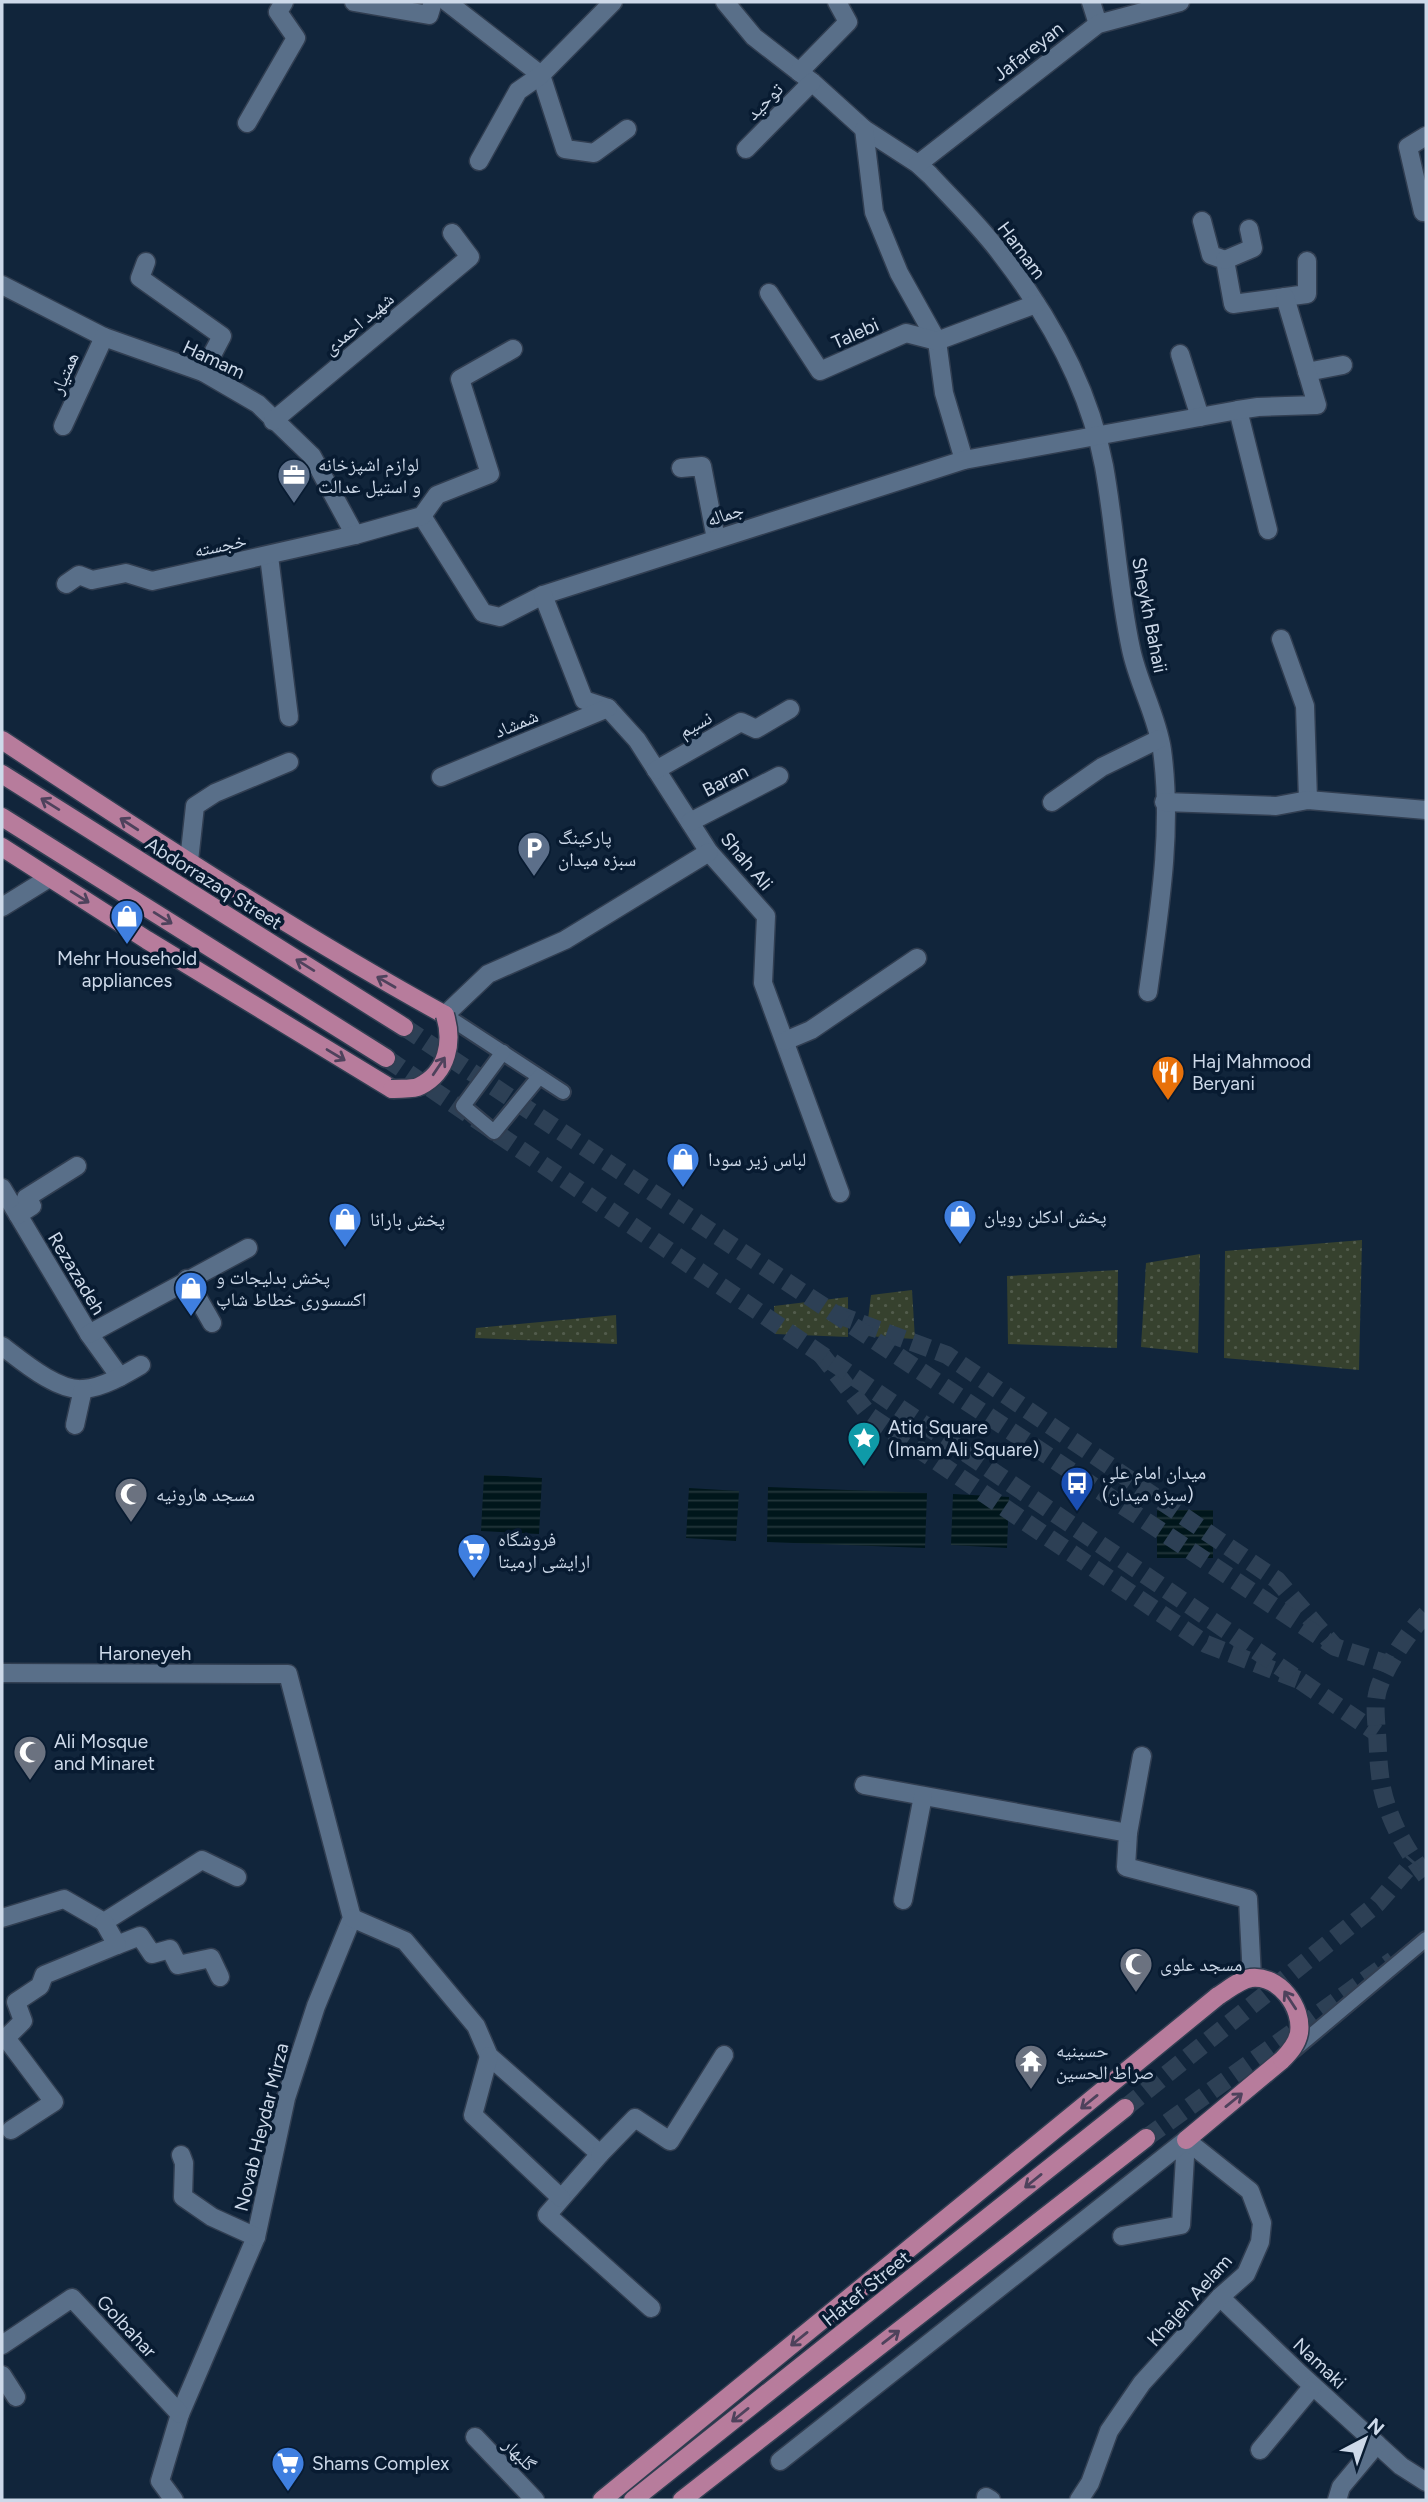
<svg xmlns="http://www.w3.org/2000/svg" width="1428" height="2502" viewBox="0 0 1428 2502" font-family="Figtree,'Noto Naskh Arabic',sans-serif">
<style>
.grass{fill:url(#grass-dots)}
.water{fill:url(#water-rules)}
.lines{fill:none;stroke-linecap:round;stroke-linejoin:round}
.street-tunnel{stroke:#2d4055;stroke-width:18;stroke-dasharray:18 9;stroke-linecap:butt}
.primary-tunnel{stroke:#2d4055;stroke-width:18;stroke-dasharray:18 9;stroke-linecap:butt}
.lane-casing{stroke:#313e51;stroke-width:18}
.street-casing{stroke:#313e51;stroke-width:21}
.primary-casing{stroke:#313e51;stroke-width:21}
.lane{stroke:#596f89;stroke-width:14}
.street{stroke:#596f89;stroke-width:18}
.primary{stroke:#b77c9c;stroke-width:18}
.primary-bridge-casing{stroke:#313e51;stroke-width:21;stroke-linecap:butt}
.primary-bridge{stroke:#b77c9c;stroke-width:18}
.oneway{stroke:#4e425c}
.labels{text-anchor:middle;stroke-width:7;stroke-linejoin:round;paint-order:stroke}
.street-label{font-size:19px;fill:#cdd9e9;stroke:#081b31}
.poi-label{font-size:19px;fill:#cdd9e9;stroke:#081b31;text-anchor:start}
</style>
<defs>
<pattern id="grass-dots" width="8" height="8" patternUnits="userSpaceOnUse" patternTransform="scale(1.75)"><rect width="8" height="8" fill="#36412e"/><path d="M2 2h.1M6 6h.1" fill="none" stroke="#525c4c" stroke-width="1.8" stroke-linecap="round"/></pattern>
<pattern id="water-rules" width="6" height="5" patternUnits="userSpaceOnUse" patternTransform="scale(1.75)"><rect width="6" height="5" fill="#00161b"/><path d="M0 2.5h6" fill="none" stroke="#24373c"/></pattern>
</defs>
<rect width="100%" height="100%" fill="#11253b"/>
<!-- grass -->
<g class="grass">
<polygon points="1362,1240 1359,1370 1224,1358 1225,1251"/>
<polygon points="1200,1254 1198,1353 1141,1347 1146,1263"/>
<polygon points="1118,1270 1117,1348 1008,1344 1007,1276"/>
<polygon points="912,1290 915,1339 866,1336 871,1295"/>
<polygon points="848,1297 848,1337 775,1334 774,1306"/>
<polygon points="616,1315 617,1344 475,1338 476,1328"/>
</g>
<!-- water -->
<g class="water">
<polygon points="484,1475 542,1478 539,1534 481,1531"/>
<polygon points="768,1487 927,1493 925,1548 767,1542"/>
<polygon points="689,1488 739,1491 736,1541 686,1538"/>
<polygon points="953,1494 1009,1497 1007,1548 951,1545"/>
<rect x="1157" y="1510" width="56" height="48"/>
</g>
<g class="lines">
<!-- street-tunnel -->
<g class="street-tunnel">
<polyline points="836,1314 947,1355 1277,1580 1335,1647"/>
<polyline points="820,1353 870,1416 1052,1540 1206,1644 1304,1682"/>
</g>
<!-- primary-tunnel -->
<g class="primary-tunnel">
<polyline points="404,1027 1335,1647 1391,1665"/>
<polyline points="386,1058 1377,1733"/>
<path d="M 1426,1614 C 1409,1631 1385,1667 1378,1690 C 1374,1704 1376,1718 1377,1733 C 1378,1747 1378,1761 1380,1775 C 1384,1812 1404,1848 1426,1876"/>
<polyline points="1125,2108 1377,1904 1414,1861"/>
<polyline points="1146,2138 1393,1960"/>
</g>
<defs>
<g id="lane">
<polyline points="445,1015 563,1092"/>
<polyline points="503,1052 463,1106 494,1132 539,1077"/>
<polyline points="1294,2050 1426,1939"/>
</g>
<g id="street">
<polyline points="354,2 429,15 433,2"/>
<polyline points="447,2 541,75 565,149 594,153 627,129"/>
<path d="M 725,2 L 754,37 L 812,82 L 864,129 L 918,164 L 930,175 C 954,201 980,226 1001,254 C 1049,316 1089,387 1104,466 C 1115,527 1118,589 1131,649 C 1138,683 1157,716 1162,750 C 1173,831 1159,913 1148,992"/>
<polyline points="1091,2 1098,24"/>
<polyline points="799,72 848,22 837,2"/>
<polyline points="247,123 296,38 278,12 284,2"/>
<polyline points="864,129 874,212 899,273 937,341 944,393 964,460"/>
<polyline points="746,149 812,82"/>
<polyline points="479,161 518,91 541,75 613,2"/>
<polyline points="918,164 1098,24 1180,2"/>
<polyline points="1423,212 1408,147 1426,136"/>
<polyline points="1202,221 1211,255 1225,260 1233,304 1307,294 1307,261"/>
<polyline points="1225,260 1253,248 1249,229"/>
<polyline points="146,262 140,278 222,336 203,372"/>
<polyline points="2,285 104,337 203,372 258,404 312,456 355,535"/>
<polyline points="769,293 820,371 906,333 937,341 1036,304"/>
<polyline points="1180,354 1200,417"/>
<polyline points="1307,372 1343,365"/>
<polyline points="1238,410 1268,530"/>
<polyline points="273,421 470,257 452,233"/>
<polyline points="63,426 104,337"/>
<polyline points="681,468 702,466 716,539"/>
<polyline points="422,516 483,613 500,617 543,595 964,460 1238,410 1258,407 1317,405 1285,297"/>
<polyline points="269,556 289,717"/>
<polyline points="66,584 79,575 92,580 126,573 152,581 355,535 422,516 437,495 490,474 460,379 513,349"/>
<polyline points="543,595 584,700 608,708 637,740 709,852 766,916 763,983 840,1193"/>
<polyline points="1281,639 1305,706 1308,800"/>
<polyline points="656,770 741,722 756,729 790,709"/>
<polyline points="441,777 608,708"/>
<polyline points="1052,802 1102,767 1159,739"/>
<polyline points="1164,802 1276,806 1308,800 1426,810"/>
<polyline points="690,822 779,776"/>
<polyline points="189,861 195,806 215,793 289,762"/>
<polyline points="2,907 49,878"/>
<polyline points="445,1015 488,974 565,940 709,852"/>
<polyline points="785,1041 811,1030 917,958"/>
<polyline points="2,1188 89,1334 120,1377"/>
<polyline points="18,1215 32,1206 26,1198 77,1166"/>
<polyline points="187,1279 212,1323"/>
<polyline points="89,1334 248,1248"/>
<path d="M 2,1346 C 22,1361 58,1392 84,1389 C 104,1387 124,1375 141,1365"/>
<polyline points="75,1425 83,1389"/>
<polyline points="2,1673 288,1674 352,1918 316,2006 286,2098 256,2237 180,2414 160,2481 174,2500"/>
<polyline points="864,1785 1128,1833 1126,1867 1248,1899 1252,1978"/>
<polyline points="1128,1833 1142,1756"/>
<polyline points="903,1900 923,1796"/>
<polyline points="2,1918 64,1899 104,1922 202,1860 237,1877"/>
<polyline points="352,1918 405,1941 476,2026 489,2056 600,2154 547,2215 651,2308"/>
<polyline points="117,1945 140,1936 152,1954 170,1949 178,1965 211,1958 220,1977"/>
<polyline points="489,2056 473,2115 561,2198"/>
<polyline points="11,2130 54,2102 6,2038 23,2021 16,2002 40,1986 44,1975 117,1945 104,1922"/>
<polyline points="600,2154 635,2118 670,2141 724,2055"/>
<polyline points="181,2155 184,2163 183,2197 212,2217 256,2237"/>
<polyline points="1122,2236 1181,2225 1186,2140"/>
<polyline points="1220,2297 1300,2374 1401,2466 1426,2482"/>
<polyline points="2,2345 72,2298 180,2414"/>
<polyline points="2,2375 16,2397"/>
<polyline points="475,2437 535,2500"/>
<polyline points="1260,2450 1313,2386"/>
<polyline points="780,2461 1186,2140"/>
<polyline points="986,2497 991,2500"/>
<polyline points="1079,2500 1090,2483 1109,2431 1142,2383 1220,2297 1246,2274 1260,2242 1262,2223 1250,2191 1186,2140"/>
<polyline points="1337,2500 1341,2487 1377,2444"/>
</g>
<g id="primary">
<path d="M 2,740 C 147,836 293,931 445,1015"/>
<polyline points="2,774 404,1027"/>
<polyline points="2,817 386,1058"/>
<polyline points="2,847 147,940 392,1089"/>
<polyline points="1186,2140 1282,2060"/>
<polyline points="602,2500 1218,1996"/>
<polyline points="633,2500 1125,2108"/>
<polyline points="682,2500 1146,2138"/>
</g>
</defs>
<!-- lane casing -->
<use href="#lane" class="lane-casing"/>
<!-- street casing -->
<use href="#street" class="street-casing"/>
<!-- primary casing -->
<use href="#primary" class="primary-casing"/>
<!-- lane -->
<use href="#lane" class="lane"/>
<!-- street -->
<use href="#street" class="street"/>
<!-- primary -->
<use href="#primary" class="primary"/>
<defs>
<g id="primary-bridge">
<path d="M 392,1089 C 401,1088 413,1090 420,1086 C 448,1072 453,1041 445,1015"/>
<path d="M 1218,1996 C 1228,1990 1239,1980 1251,1978 C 1279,1975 1303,2007 1299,2033 C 1297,2044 1290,2052 1282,2060"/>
</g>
</defs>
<!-- primary-bridge casing -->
<use href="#primary-bridge" class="primary-bridge-casing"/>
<!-- primary-bridge -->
<use href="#primary-bridge" class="primary-bridge"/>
</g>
<!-- one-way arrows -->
<defs><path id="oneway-shaft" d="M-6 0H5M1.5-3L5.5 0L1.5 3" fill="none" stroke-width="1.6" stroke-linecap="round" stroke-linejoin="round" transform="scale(1.75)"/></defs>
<g class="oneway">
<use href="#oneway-shaft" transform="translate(50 804) rotate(-148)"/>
<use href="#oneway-shaft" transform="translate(129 824) rotate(-147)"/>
<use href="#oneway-shaft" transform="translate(80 897) rotate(32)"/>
<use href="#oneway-shaft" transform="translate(163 918) rotate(32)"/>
<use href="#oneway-shaft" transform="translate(305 965) rotate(-148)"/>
<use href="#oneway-shaft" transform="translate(386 982) rotate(-150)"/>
<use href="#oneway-shaft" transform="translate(336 1055) rotate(31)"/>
<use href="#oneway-shaft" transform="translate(439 1066) rotate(-56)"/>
<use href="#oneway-shaft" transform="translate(1290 2000) rotate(-123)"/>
<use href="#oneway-shaft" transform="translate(1234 2100) rotate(-39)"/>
<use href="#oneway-shaft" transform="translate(1089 2102) rotate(141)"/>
<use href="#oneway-shaft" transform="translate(1033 2181) rotate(141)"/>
<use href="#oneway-shaft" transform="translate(891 2337) rotate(-38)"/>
<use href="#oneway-shaft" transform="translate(799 2339) rotate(141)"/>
<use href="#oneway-shaft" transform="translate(740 2415) rotate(141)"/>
</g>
<!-- icons -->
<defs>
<symbol id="office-pin" viewBox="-11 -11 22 30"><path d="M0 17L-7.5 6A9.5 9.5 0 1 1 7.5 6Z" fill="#5c6f8a" stroke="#081b31"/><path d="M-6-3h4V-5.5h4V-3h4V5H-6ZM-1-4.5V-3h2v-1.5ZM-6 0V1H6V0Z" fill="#fff"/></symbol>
<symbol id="parking-pin" viewBox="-11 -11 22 30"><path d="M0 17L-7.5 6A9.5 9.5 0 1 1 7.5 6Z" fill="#5c6f8a" stroke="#081b31"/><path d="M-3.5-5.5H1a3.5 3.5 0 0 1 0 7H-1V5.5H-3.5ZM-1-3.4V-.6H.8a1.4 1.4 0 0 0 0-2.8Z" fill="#fff"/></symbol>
<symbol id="shop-pin" viewBox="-11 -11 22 30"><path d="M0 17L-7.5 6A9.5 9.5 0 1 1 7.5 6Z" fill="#3f7fe0" stroke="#081b31"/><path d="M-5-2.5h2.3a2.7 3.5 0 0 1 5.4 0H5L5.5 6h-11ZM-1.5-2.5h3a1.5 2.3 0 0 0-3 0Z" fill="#fff"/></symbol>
<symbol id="restaurant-pin" viewBox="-11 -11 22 30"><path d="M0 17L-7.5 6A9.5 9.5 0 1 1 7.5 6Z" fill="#e8710a" stroke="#081b31"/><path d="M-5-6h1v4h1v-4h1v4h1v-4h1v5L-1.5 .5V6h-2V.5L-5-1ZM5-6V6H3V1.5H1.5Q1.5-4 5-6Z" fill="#fff"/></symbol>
<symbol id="sight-pin" viewBox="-11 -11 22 30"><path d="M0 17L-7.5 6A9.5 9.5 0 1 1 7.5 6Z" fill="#0f9aa8" stroke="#081b31"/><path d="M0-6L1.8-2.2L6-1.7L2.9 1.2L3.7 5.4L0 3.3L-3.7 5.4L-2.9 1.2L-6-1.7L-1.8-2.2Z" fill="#fff"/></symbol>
<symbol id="bus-pin" viewBox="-11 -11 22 30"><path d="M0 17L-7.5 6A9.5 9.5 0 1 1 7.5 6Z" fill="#1a4fb4" stroke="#081b31"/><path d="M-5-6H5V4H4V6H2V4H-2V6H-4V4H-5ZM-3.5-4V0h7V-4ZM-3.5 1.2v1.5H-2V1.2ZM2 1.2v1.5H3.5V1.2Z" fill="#fff"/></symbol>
<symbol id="mosque-pin" viewBox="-11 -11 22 30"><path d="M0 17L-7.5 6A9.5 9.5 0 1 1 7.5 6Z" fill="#6b7280" stroke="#081b31"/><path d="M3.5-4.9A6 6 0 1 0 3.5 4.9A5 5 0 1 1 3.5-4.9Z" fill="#fff"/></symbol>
<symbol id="supermarket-pin" viewBox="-11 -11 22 30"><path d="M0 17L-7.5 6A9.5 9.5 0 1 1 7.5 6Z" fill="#3f7fe0" stroke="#081b31"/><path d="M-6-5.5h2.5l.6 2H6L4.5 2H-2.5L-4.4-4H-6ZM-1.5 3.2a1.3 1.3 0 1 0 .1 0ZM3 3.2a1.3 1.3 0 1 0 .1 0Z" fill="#fff"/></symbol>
<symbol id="temple-pin" viewBox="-11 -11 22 30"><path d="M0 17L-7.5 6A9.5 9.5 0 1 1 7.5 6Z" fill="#6b7280" stroke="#081b31"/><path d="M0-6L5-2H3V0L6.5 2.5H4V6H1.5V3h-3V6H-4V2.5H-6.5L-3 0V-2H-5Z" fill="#fff"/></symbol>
</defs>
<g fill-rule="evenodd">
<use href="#office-pin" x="275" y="456" width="38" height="52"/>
<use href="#parking-pin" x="515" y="829" width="38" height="52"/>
<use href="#shop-pin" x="108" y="897" width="38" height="52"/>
<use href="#restaurant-pin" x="1149" y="1053" width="38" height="52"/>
<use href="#shop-pin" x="664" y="1140" width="38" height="52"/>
<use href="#shop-pin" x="941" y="1197" width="38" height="52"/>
<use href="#shop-pin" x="326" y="1200" width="38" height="52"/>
<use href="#shop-pin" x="172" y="1269" width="38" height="52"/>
<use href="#sight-pin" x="845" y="1419" width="38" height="52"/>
<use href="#bus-pin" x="1058" y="1464" width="38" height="52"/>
<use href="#mosque-pin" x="112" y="1475" width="38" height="52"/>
<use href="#supermarket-pin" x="455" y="1531" width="38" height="52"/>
<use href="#mosque-pin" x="11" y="1733" width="38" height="52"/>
<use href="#mosque-pin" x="1117" y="1945" width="38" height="52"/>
<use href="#temple-pin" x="1012" y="2042" width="38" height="52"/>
<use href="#supermarket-pin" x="269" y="2444" width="38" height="52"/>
</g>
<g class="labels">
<!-- street labels -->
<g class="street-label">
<text transform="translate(1028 51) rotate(-38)" y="7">Jafareyan</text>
<text transform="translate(764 101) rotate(-45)" y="7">توحید</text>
<text transform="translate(1022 250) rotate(53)" y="7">Hamam</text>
<text transform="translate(358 323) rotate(-40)" y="7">شهید احمدی</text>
<text transform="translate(855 333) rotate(-24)" y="7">Talebi</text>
<text transform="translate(214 359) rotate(25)" y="7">Hamam</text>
<text transform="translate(64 373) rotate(-66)" y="7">همتیار</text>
<text transform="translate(725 514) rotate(-18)" y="7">جماله</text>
<text transform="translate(220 545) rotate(-12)" y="7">خجسته</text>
<text transform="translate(1150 615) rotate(79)" y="7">Sheykh Bahaii</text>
<text transform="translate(516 723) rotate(-23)" y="7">شمشاد</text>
<text transform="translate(695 724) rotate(-29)" y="7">نسیم</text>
<text transform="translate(725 780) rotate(-27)" y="7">Baran</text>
<text transform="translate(747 861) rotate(50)" y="7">Shah Ali</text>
<text transform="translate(214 883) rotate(32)" y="7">Abdorrazaq Street</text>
<text transform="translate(77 1273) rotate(59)" y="7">Rezazadeh</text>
<text x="145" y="1660">Haroneyeh</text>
<text transform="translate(261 2127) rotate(-76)" y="7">Novab Heydar Mirza</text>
<text transform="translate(866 2288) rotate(-39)" y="7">Hatef Street</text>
<text transform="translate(1189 2300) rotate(-48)" y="7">Khajeh Aelam</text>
<text transform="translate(127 2326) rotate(47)" y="7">Golbahar</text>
<text transform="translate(1320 2363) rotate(43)" y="7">Namaki</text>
<text transform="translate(520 2454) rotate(46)" y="7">گلبهار</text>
</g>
<!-- poi labels -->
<g class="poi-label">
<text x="318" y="471">لوازم اشپزخانه<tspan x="318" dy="22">و استیل عدالت</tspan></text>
<text x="558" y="844">پارکینگ<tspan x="558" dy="22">سبزه میدان</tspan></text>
<text x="127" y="965" text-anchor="middle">Mehr Household<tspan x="127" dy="22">appliances</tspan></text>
<text x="1192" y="1068">Haj Mahmood<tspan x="1192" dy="22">Beryani</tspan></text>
<text x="708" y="1166">لباس زیر سودا</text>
<text x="984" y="1223">پخش ادکلن رویان</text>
<text x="370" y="1226">پخش بارانا</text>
<text x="216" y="1284">پخش بدلیجات و<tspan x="216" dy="22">اکسسوری خطاط شاپ</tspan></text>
<text x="888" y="1434">Atiq Square<tspan x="888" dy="22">(Imam Ali Square)</tspan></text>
<text x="1102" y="1479">میدان امام علی<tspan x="1102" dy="22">(سبزه میدان)</tspan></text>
<text x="156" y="1501">مسجد هارونیه</text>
<text x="498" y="1546">فروشگاه<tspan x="498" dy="22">ارایشی ارمیتا</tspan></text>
<text x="54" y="1748">Ali Mosque<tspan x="54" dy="22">and Minaret</tspan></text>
<text x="1160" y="1971">مسجد علوی</text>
<text x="1056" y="2057">حسینیه<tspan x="1056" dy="22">صراط الحسین</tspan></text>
<text x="312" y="2470">Shams Complex</text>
</g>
</g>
<!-- border -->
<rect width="1428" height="2502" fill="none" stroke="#cdd9e9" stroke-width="7"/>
<!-- north arrow -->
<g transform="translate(1365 2439) rotate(41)" stroke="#081b31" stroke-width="5" paint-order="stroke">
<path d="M0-5L12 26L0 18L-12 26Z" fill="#cdd9e9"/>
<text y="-10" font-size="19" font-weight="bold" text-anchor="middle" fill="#cdd9e9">N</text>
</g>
</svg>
